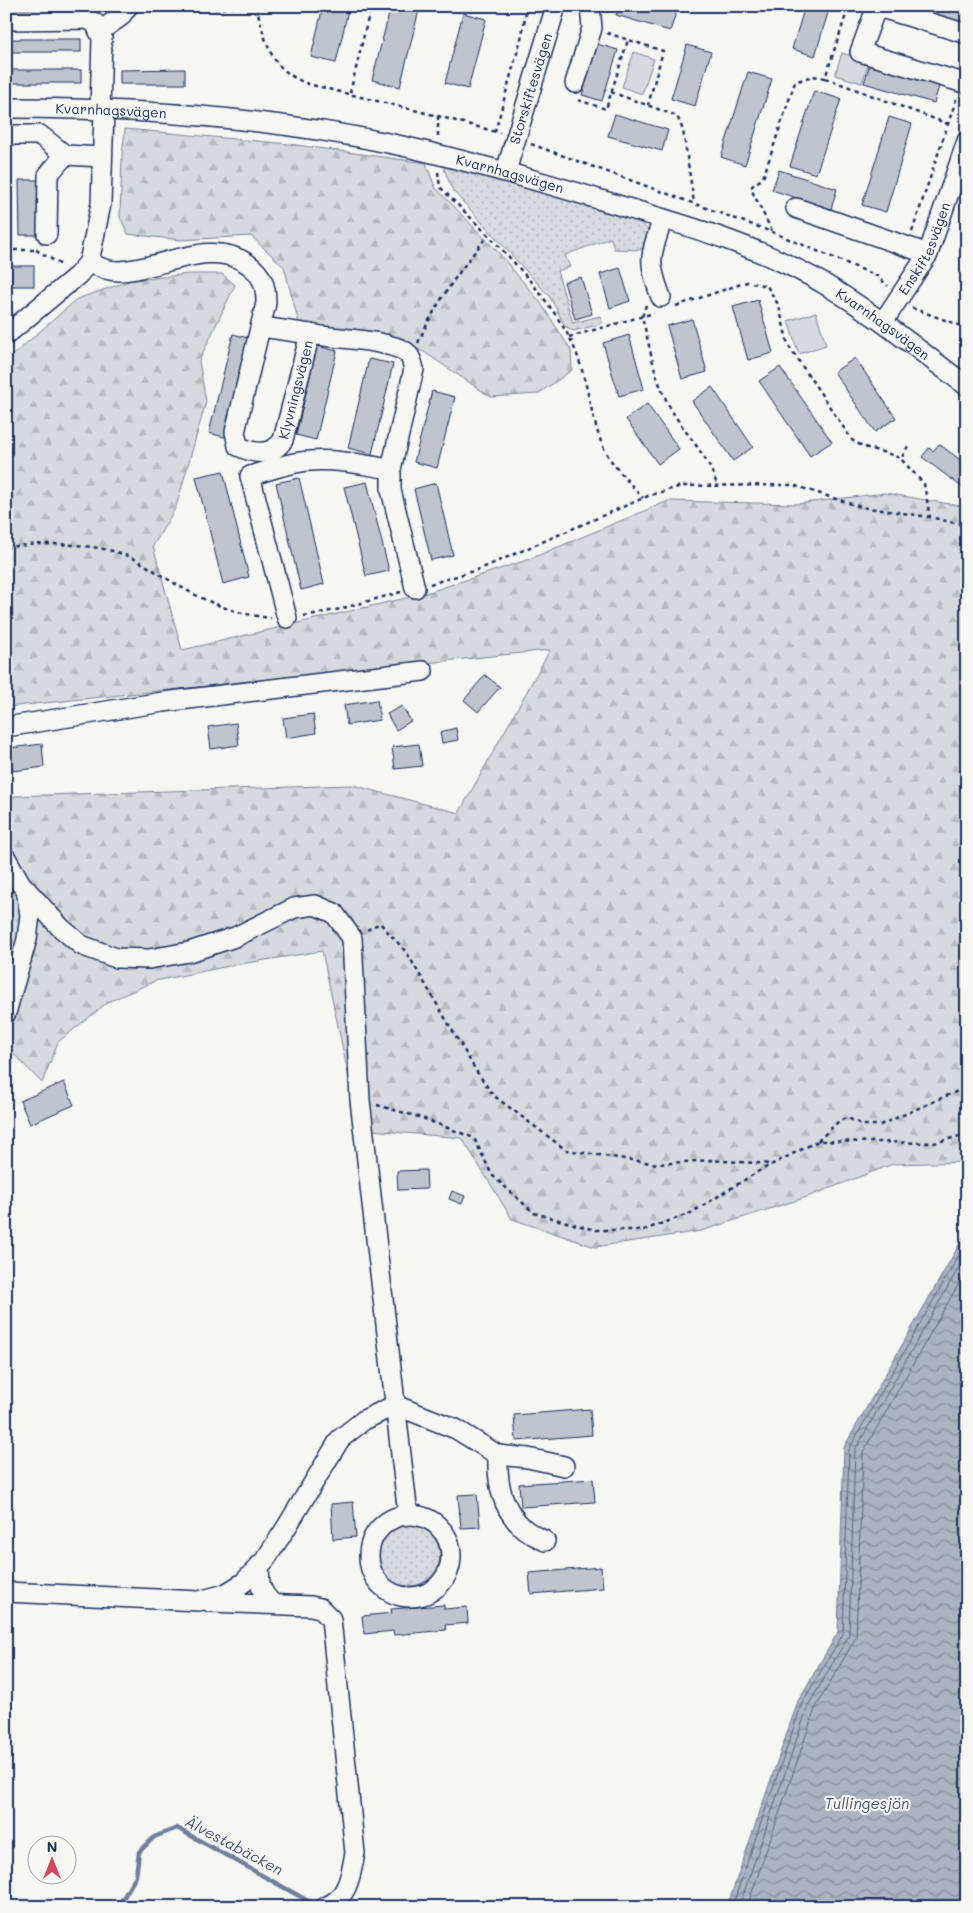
<svg xmlns="http://www.w3.org/2000/svg" width="973" height="1913" viewBox="0 0 973 1913" font-family="Mali,sans-serif">
<style>
.grass{fill:url(#grass-dots);stroke:#78849e}
.forest{fill:url(#forest-firs);stroke:#78849e}
.park{fill:#d6d9dd;stroke:#78849e}
.water{fill:url(#water-waves);stroke:#717e99}
.lines{fill:none;stroke-linecap:round;stroke-linejoin:round}
.shore{stroke:#556385;stroke-width:1}
.stream{stroke:#717e99;stroke-width:4.5}
.building{fill:#c0c4cd;stroke:#1b2f5e}
.minor-casing{stroke:#1b2f5e;stroke-width:22}
.path{stroke:#1b2f5e;stroke-width:2.5;stroke-dasharray:4 4;stroke-linecap:butt}
.minor{stroke:#f6f6f2;stroke-width:19}
.labels{text-anchor:middle;stroke-width:4.5;stroke-linejoin:round;paint-order:stroke}
.street-label{font-size:14px;fill:#1b2f5e;stroke:#f6f6f2}
.water-label{font-size:15px;font-style:italic;fill:#46567b;stroke:#f6f6f2}
</style>
<defs>
<pattern id="grass-dots" width="8" height="8" patternUnits="userSpaceOnUse" patternTransform="scale(1.25)"><rect width="8" height="8" fill="#d6d9dd"/><path d="M2 2h.1M6 6h.1" fill="none" stroke="#b7bbc0" stroke-width="1.8" stroke-linecap="round"/></pattern>
<pattern id="forest-firs" width="22" height="20" patternUnits="userSpaceOnUse" patternTransform="scale(1.25)"><rect width="22" height="20" fill="#d6d9dd"/><path d="M5 1l3.5 6h-7zM16 11l3.5 6h-7z" fill="#b7bbc0"/></pattern>
<pattern id="water-waves" width="16" height="10" patternUnits="userSpaceOnUse" patternTransform="scale(1.25)"><rect width="16" height="10" fill="#abb2c0"/><path d="M0 5q4-4 8 0t8 0" fill="none" stroke="#8a919f"/></pattern>
</defs>
<rect width="100%" height="100%" fill="#f6f6f2"/>
<filter id="ink" filterUnits="userSpaceOnUse"><feTurbulence type="fractalNoise" baseFrequency=".02" numOctaves="2"/><feDisplacementMap in="SourceGraphic" scale="10" xChannelSelector="R" yChannelSelector="G"/><feConvolveMatrix kernelMatrix="1 2 1 2 8 2 1 2 1" color-interpolation-filters="sRGB"/></filter>
<g filter="url(#ink)">
<!-- grass -->
<g class="grass">
<polygon points="445,166 636,219 648,230 648,242 640,250 614,249 611,238 565,255 570,267 557,271 573,323 600,316 602,322 598,325 573,331 565,326 550,297 453,191 444,169"/>
<circle cx="409" cy="1555" r="31"/>
</g>
<!-- forest -->
<g class="forest">
<polygon points="125,129 289,144 426,163 435,187 498,252 540,302 571,350 572,370 538,394 491,397 424,352 393,340 300,327 284,267 251,236 180,240 128,234 120,217 122,156"/>
<polygon points="188,274 222,274 235,285 199,361 206,402 176,507 153,546 182,650 423,594 527,560 668,501 796,504 885,493 967,507 967,1162 893,1164 807,1197 701,1231 595,1247 512,1219 462,1138 371,1130 352,1092 322,951 234,965 155,981 108,1002 58,1042 42,1083 6,1046 6,806 15,796 352,785 459,813 550,650 6,707 6,361 77,299 129,281"/>
</g>
<!-- park -->
<g class="park">
<polygon points="634,52 654,59 642,94 622,87"/>
<polygon points="842,53 869,61 862,83 835,75"/>
<polygon points="816,312 826,345 799,354 788,321"/>
</g>
<!-- water -->
<polygon class="water" points="967,1231 967,1907 727,1907 798,1701 838,1632 844,1447"/>
<g class="lines">
<!-- shore -->
<g class="shore">
<polyline points="732,1907 802,1703 843,1634 849,1449 967,1241"/>
<polyline points="739,1907 808,1706 849,1635 855,1450 967,1253"/>
<polyline points="747,1907 815,1709 856,1637 863,1452 967,1269"/>
</g>
<!-- stream -->
<polyline class="stream" points="118,1907 136,1876 139,1852 154,1837 177,1828 319,1907"/>
</g>
<!-- building -->
<g class="building">
<polygon points="323,6 349,6 336,63 311,57"/>
<polygon points="391,6 420,6 400,87 372,80"/>
<polygon points="619,6 677,6 678,7 670,31 616,15"/>
<polygon points="805,6 830,6 815,56 792,49"/>
<polygon points="903,6 967,6 967,17 964,25"/>
<polygon points="463,13 486,19 468,89 445,83"/>
<rect x="6" y="39" width="75" height="13"/>
<polygon points="597,44 618,50 602,101 582,95"/>
<polygon points="687,45 711,52 695,106 671,99"/>
<polygon points="870,63 940,83 934,103 864,83"/>
<polygon points="185,69 185,84 120,84 120,70"/>
<rect x="6" y="70" width="75" height="13"/>
<polygon points="748,72 772,79 745,165 721,157"/>
<polygon points="814,91 841,99 816,174 790,166"/>
<polygon points="615,114 668,130 662,151 608,136"/>
<polygon points="889,117 912,124 886,212 862,205"/>
<polygon points="779,170 837,189 831,209 772,190"/>
<polygon points="19,180 40,180 40,235 20,235"/>
<rect x="6" y="266" width="28" height="20"/>
<polygon points="620,268 630,301 610,308 600,274"/>
<polygon points="581,277 592,314 575,319 564,282"/>
<polygon points="758,300 773,353 748,360 733,307"/>
<polygon points="692,319 707,372 682,379 667,326"/>
<polygon points="233,334 252,339 228,438 209,433"/>
<polygon points="629,335 644,389 619,396 603,343"/>
<polygon points="317,346 337,351 316,440 296,435"/>
<polygon points="855,358 896,418 875,432 834,372"/>
<polygon points="369,359 393,364 372,454 348,448"/>
<polygon points="780,367 832,442 810,456 759,381"/>
<polygon points="712,387 753,447 733,461 692,401"/>
<polygon points="432,391 455,397 437,468 414,462"/>
<polygon points="647,404 679,449 658,464 626,419"/>
<polygon points="939,444 967,465 967,491 922,457 929,448 933,451"/>
<polygon points="223,471 249,577 223,584 196,477"/>
<polygon points="299,478 324,584 301,590 276,483"/>
<polygon points="367,482 389,571 366,576 344,487"/>
<polygon points="436,483 453,555 431,560 414,489"/>
<polygon points="485,675 500,687 478,712 464,700"/>
<polygon points="377,700 380,720 347,725 344,705"/>
<polygon points="402,706 411,721 396,730 387,714"/>
<polygon points="313,714 316,733 286,738 283,718"/>
<polygon points="236,723 239,745 211,749 208,727"/>
<polygon points="456,728 458,740 442,743 440,732"/>
<polygon points="42,744 44,767 13,771 10,748"/>
<polygon points="419,744 422,766 395,769 392,747"/>
<polygon points="64,1082 74,1105 30,1124 20,1101"/>
<polygon points="426,1170 427,1189 398,1190 397,1171"/>
<polygon points="452,1191 465,1196 462,1204 449,1199"/>
<polygon points="590,1409 592,1435 516,1441 514,1415"/>
<polygon points="593,1479 595,1502 521,1507 519,1484"/>
<polygon points="477,1494 480,1527 461,1528 458,1495"/>
<polygon points="353,1502 356,1537 333,1539 331,1504"/>
<polygon points="601,1567 603,1588 531,1594 529,1573"/>
<polygon points="444,1605 444,1609 467,1607 468,1623 445,1625 446,1630 394,1635 393,1631 364,1634 362,1616 392,1613 391,1609"/>
</g>
<g class="lines">
<defs>
<g id="minor">
<polyline points="6,20 87,19 95,23 102,38 100,110"/>
<polyline points="100,31 120,17 128,6"/>
<polyline points="967,34 881,8 874,14 860,52 967,84"/>
<polyline points="575,83 592,28 590,6"/>
<path id="s1" d="M 6,108 C 136,108 266,117 393,144 C 467,160 539,181 611,203 C 684,225 759,245 826,285 C 875,314 921,352 967,386"/>
<polyline points="6,135 40,135 65,155 102,157"/>
<path id="s2" d="M 506,171 L 556,6"/>
<polyline points="796,208 928,254"/>
<polyline points="47,234 48,175 65,155"/>
<path id="s3" d="M 89,262 C 98,267 107,271 118,271 C 161,270 210,237 248,264 C 263,275 266,286 266,303 L 235,432 L 238,446 C 254,454 272,457 283,440 L 310,334 L 262,327"/>
<path d="M 661,297 C 647,260 650,256 663,219"/>
<path id="s4" d="M 883,322 L 928,254 L 967,141"/>
<path d="M 310,334 C 335,339 386,339 406,352 C 412,357 412,363 414,369 L 391,469 L 391,490 L 415,588"/>
<polyline points="6,335 78,275 89,262 101,204 104,110"/>
<path d="M 287,618 L 250,476 C 270,470 290,462 310,461 C 337,459 365,465 391,469"/>
<polyline points="6,727 163,702 423,671"/>
<polyline points="6,858 21,884 60,927 81,945 116,958 149,959 189,952 235,937 294,908 315,905 334,913 352,938 360,1100 408,1515"/>
<polyline points="6,1013 27,939 30,915 26,890"/>
<polyline points="498,1455 528,1458 564,1466"/>
<circle cx="410" cy="1556" r="41"/>
<path d="M 260,1565 C 258,1582 260,1592 273,1604"/>
<path d="M 6,1592 L 199,1601 L 225,1594 L 243,1583 L 265,1560 L 286,1528 L 340,1439 L 364,1420 L 395,1405 L 456,1429 L 498,1455 C 497,1482 501,1507 522,1527 C 528,1533 538,1537 545,1541"/>
<path d="M 210,1602 L 311,1606 L 320,1608 L 331,1619 L 355,1853 C 351,1874 348,1899 325,1907"/>
</g>
</defs>
<!-- minor casing -->
<use href="#minor" class="minor-casing"/>
<!-- path -->
<g class="path">
<polyline points="158,6 205,10 250,6"/>
<path d="M 256,6 C 267,44 268,68 308,84 L 438,116 L 500,133"/>
<polyline points="607,33 663,51 648,105"/>
<polyline points="825,78 948,124"/>
<polyline points="611,92 677,116 683,130 694,203"/>
<polyline points="350,93 371,6"/>
<polyline points="578,100 606,109 628,40"/>
<polyline points="438,116 438,139"/>
<polyline points="495,132 522,35 527,6"/>
<polyline points="531,144 772,232 877,276 888,286"/>
<path d="M 438,172 L 440,187 C 486,234 535,277 568,335 C 587,369 588,409 602,444 C 610,464 629,482 643,498"/>
<polyline points="772,231 753,193 752,186 763,178 795,82 812,76 825,78 849,6"/>
<polyline points="912,232 957,97"/>
<polyline points="6,250 36,250 38,248"/>
<polyline points="36,250 63,266"/>
<path d="M 646,305 L 642,317 C 649,342 653,371 664,395 C 678,429 706,449 717,485"/>
<path d="M 676,306 L 747,282 L 767,286 L 779,306 L 788,345 L 852,440 C 866,451 885,450 901,459"/>
<polyline points="912,308 967,328"/>
<polyline points="569,337 654,313"/>
<path d="M 418,343 C 436,302 461,269 488,235"/>
<polyline points="908,446 901,459 924,484 930,517"/>
<path d="M 6,548 C 39,541 99,543 130,557 C 142,562 154,571 166,578 C 199,599 232,614 271,618"/>
<polyline points="430,584 480,569 648,496 681,486 793,485 861,507 930,517 967,526"/>
<polyline points="304,616 336,610 401,592"/>
<polyline points="367,930 380,923 407,953 475,1069 493,1095 566,1150 658,1164 710,1160 772,1164"/>
<polyline points="377,1105 422,1118 474,1138 492,1175 534,1213 595,1230 644,1230 691,1213 759,1171 818,1141 934,1143 967,1134"/>
<polyline points="818,1141 840,1120 848,1118 863,1125 880,1125 967,1087"/>
</g>
<!-- minor -->
<use href="#minor" class="minor"/>
</g>
</g>
<g class="labels">
<!-- street labels -->
<g class="street-label">
<text dy="5" stroke="none"><textPath href="#s2" startOffset="86">Storskiftesvägen</textPath></text>
<text dy="5" stroke="none"><textPath href="#s1" startOffset="105">Kvarnhagsvägen</textPath></text>
<text dy="5" stroke="none"><textPath href="#s1" startOffset="510">Kvarnhagsvägen</textPath></text>
<text dy="5" stroke="none"><textPath href="#s4" startOffset="85">Enskiftesvägen</textPath></text>
<text dy="5" stroke="none"><textPath href="#s1" startOffset="915">Kvarnhagsvägen</textPath></text>
<text dy="5" stroke="none"><textPath href="#s3" startOffset="459">Klyvningsvägen</textPath></text>
</g>
<!-- water labels -->
<g class="water-label">
<text x="867" y="1809">Tullingesjön</text>
<text transform="translate(234 1846) rotate(28)" y="5">Älvestabäcken</text>
</g>
</g>
<!-- margin -->
<rect width="973" height="1913" fill="none" stroke="#f6f6f2" stroke-width="25"/>
<rect x="12" y="12" width="948" height="1888" fill="none" stroke="#1b2f5e" stroke-width="2" filter="url(#ink)"/>
<!-- north arrow -->
<g transform="translate(52 1860)"><circle r="24" fill="#f6f6f2" stroke="#9ea6b7"/>
<path d="M0-4L9 19L0 12L-9 19Z" fill="#d1495b"/>
<text y="-8" font-size="14" font-weight="bold" text-anchor="middle" fill="#1b2f5e">N</text>
</g>
</svg>
